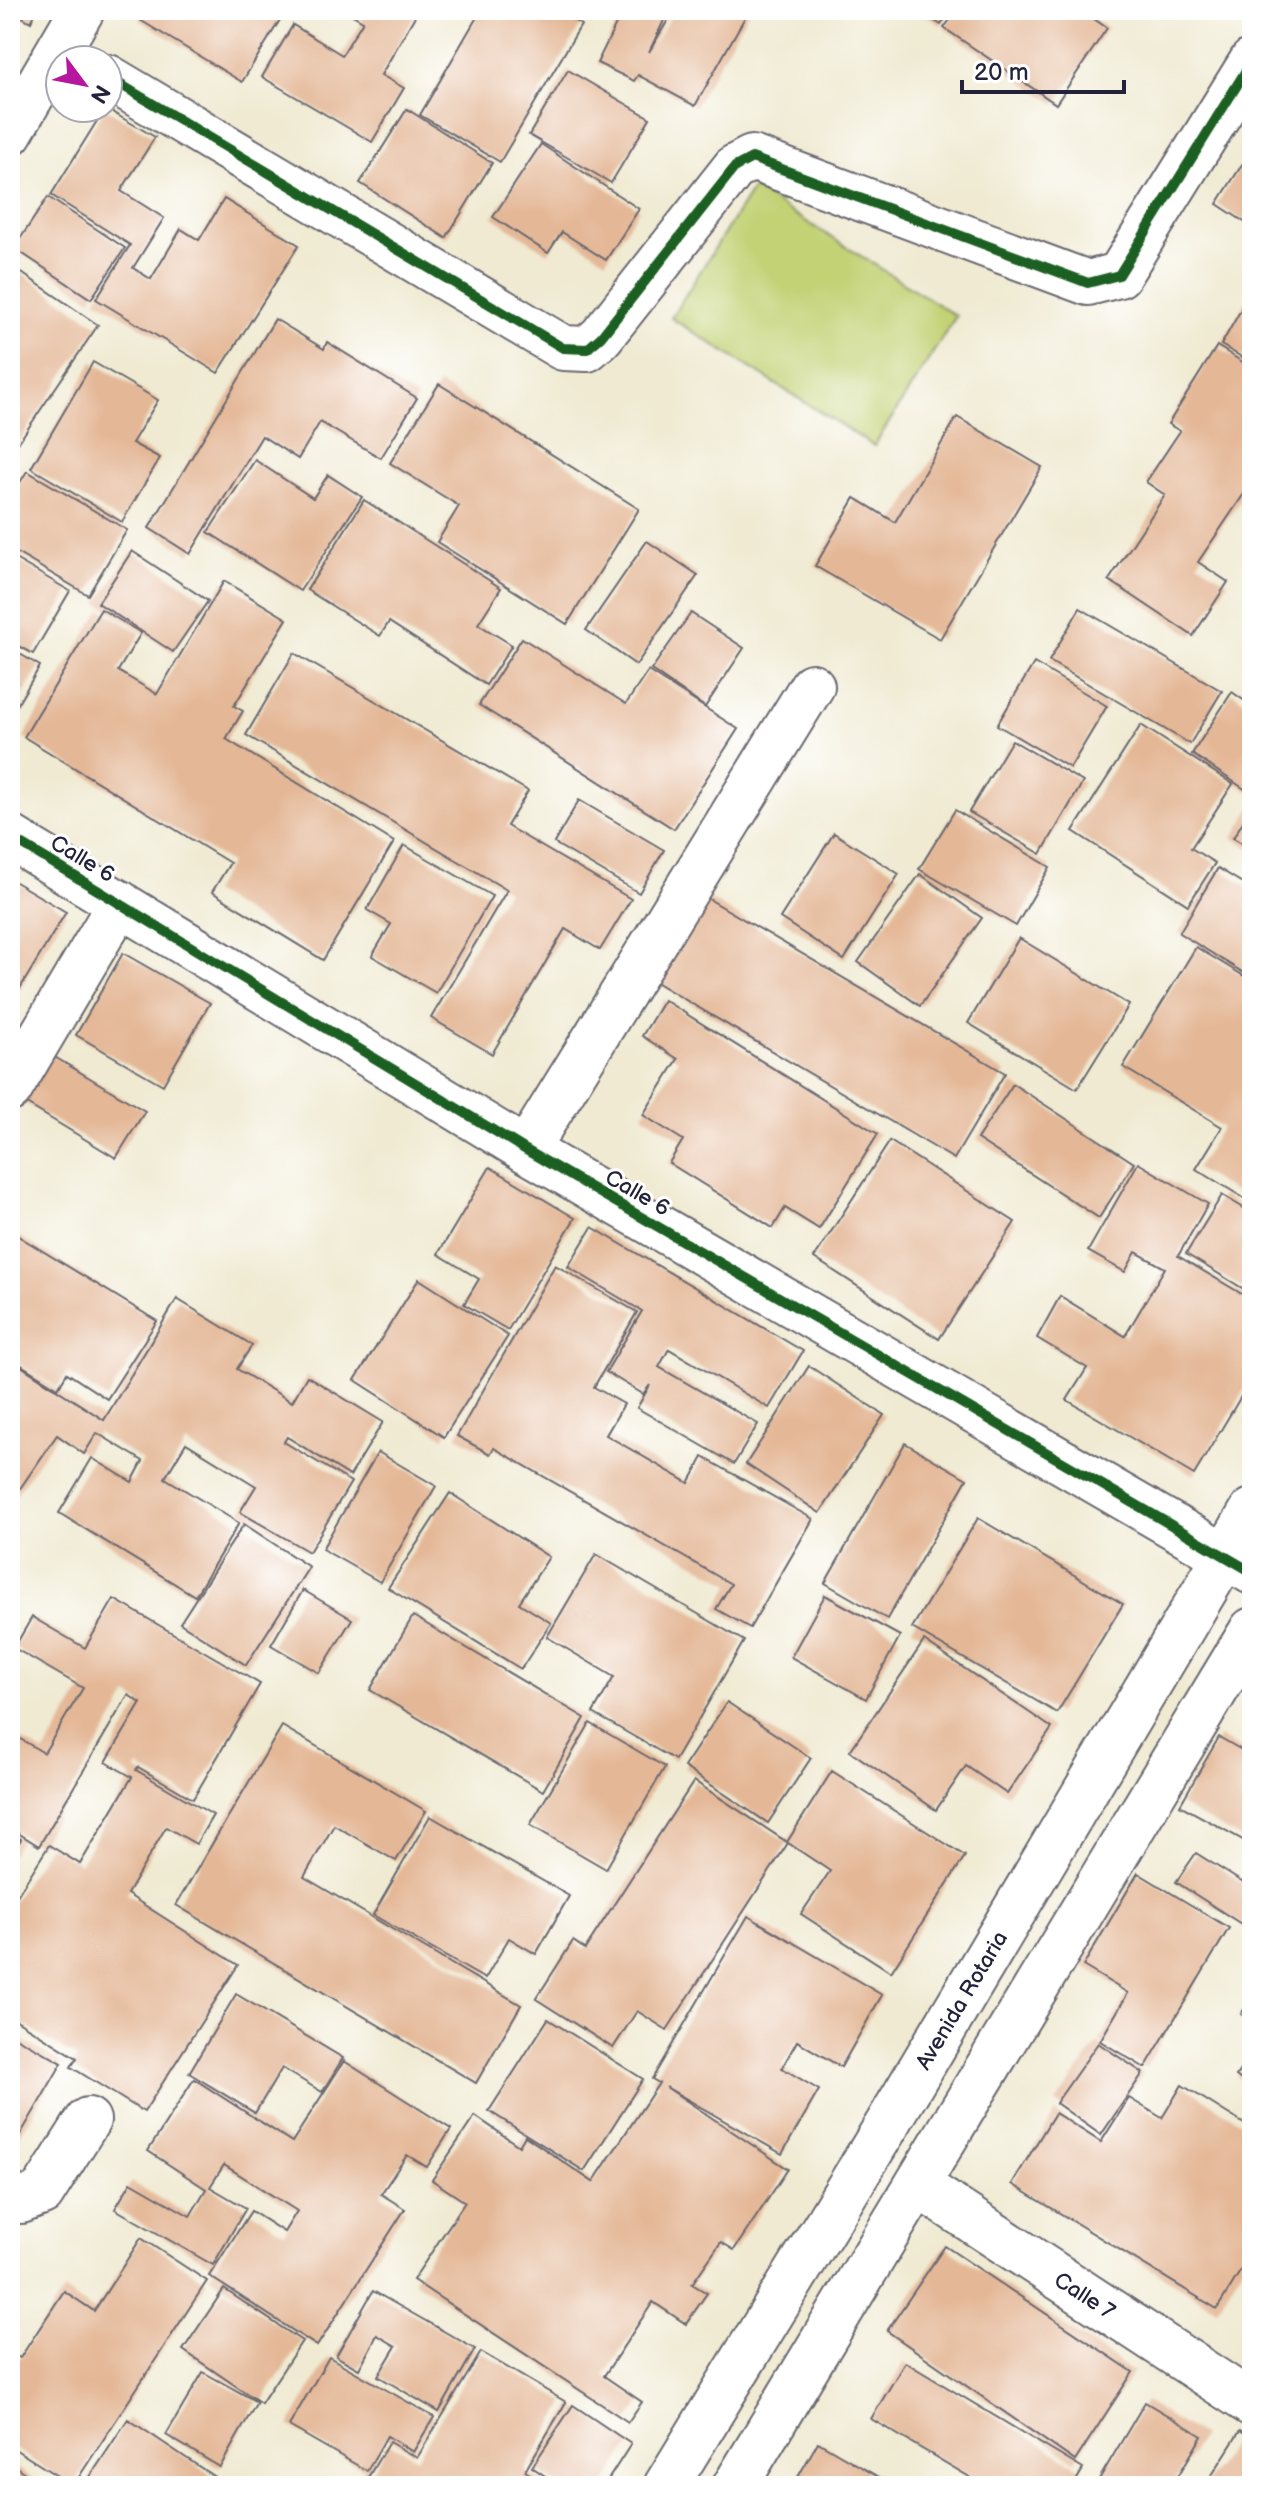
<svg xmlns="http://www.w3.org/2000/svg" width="1262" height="2496" viewBox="0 0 1262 2496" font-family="'Balsamiq Sans',sans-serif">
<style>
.green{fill:#c2d274;stroke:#727a58;stroke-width:2}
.building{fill:#e4b897}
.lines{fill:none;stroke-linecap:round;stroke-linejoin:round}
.minor-casing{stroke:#6a6870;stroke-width:48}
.tertiary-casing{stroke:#6a6870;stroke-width:48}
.minor{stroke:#fff;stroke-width:44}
.tertiary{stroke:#fff;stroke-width:44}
.cycleway-casing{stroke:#fff;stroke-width:15}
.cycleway{stroke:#1b5e20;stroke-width:10}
.labels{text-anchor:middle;stroke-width:6;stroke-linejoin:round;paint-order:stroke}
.street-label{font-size:22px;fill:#22223b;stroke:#fff}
</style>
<rect width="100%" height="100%" fill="#fff"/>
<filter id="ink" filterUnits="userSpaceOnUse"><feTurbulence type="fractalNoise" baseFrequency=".0125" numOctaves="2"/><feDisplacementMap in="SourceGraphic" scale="16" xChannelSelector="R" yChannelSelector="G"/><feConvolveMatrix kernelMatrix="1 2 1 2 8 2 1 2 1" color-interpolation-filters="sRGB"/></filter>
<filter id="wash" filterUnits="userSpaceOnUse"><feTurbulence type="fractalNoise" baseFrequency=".006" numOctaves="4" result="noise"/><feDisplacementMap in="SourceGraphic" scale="32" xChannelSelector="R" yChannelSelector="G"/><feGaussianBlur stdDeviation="1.8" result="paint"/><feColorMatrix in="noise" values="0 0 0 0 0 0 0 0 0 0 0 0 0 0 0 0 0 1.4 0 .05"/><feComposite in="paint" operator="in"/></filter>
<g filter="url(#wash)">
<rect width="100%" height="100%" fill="#f0ead2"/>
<!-- green -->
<polygon class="green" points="753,188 956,316 874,446 671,318"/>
<g id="blocks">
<!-- building -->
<g class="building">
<polygon points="10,10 37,10 31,22"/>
<polygon points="146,10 286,10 242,82 140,20"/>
<polygon points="344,10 405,10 415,16 381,75 404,88 372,142 262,77 293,25 342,55 363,21"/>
<polygon points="481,10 556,10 581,25 500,162 420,115"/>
<polygon points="623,10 669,10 649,52 674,10 749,10 695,106 638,75 634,81 597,63"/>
<polygon points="917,10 951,10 941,25"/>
<polygon points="957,10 1081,10 1107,28 1056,104 944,28"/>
<polygon points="568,70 650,118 611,183 529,135"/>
<polygon points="105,108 155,137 121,191 164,218 133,268 151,279 181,229 199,240 224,199 299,245 218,373 96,299 130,245 51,195"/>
<polygon points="407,109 492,163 446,238 360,183"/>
<polygon points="541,144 639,209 606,260 562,232 548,253 493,217"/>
<polygon points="1252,149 1252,227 1217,204"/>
<polygon points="48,197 125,248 91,299 14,248"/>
<polygon points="10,265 98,325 10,455"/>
<polygon points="1252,290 1252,363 1221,345"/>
<polygon points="275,319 324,349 327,342 417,398 381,458 320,422 298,459 262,436 190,554 149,528"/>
<polygon points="1217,346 1252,368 1252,482 1198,562 1228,582 1193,636 1109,580 1165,495 1146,482 1180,431 1168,424"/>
<polygon points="93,362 158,400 132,443 160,458 122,522 31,468"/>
<polygon points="439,384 639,509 567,624 437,542 459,506 390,463"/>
<polygon points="957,417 1042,467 940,639 815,566 855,498 895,522"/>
<polygon points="255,460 313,498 328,475 362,497 300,591 208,532"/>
<polygon points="27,471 127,530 88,595 10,549 10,499"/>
<polygon points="364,500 501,588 478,624 512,645 486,685 389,622 380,636 307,590"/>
<polygon points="647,541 698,575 636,665 586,630"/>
<polygon points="132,551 208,601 173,652 98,603"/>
<polygon points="10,556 70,591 33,654 10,641"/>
<polygon points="224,581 287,619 234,706 243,711 226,739 394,842 323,960 212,892 230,863 24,737 101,609 141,633 118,671 157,694"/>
<polygon points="1080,608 1222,691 1190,744 1049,661"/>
<polygon points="691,613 744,648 705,707 651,670"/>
<polygon points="522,638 626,704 648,671 738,729 674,829 479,705"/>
<polygon points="10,648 40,666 10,717"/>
<polygon points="294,653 528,791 507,826 631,899 600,950 565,929 492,1054 431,1018 507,890 246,735"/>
<polygon points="1034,663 1107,706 1070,768 997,725"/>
<polygon points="1232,692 1252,706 1252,794 1192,754"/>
<polygon points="1141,725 1233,784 1191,848 1215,863 1188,905 1073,831"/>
<polygon points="1012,740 1083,782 1041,854 969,812"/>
<polygon points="579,800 664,850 639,893 554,843"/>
<polygon points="1252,807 1252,849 1233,838"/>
<polygon points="955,810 1050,867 1016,926 919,869"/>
<polygon points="834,833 899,874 844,960 780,918"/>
<polygon points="404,845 492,896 436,993 372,956 391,924 367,910"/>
<polygon points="1218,868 1252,889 1252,978 1179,933"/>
<polygon points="920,874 982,918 920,1006 858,962"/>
<polygon points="10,879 66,912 10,1005"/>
<polygon points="702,895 1005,1073 954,1159 652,980"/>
<polygon points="1019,938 1129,1005 1077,1089 968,1023"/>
<polygon points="1196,947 1252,981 1252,1203 1196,1169 1222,1127 1123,1067"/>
<polygon points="123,953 210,1003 163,1085 76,1035"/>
<polygon points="664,1000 878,1134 819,1229 785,1208 773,1228 669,1163 683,1140 643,1115 678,1059 642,1036"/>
<polygon points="48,1053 145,1111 116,1158 20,1100"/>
<polygon points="1013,1084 1134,1163 1099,1218 977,1139"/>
<polygon points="890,1141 1015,1222 939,1339 814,1258"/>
<polygon points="1138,1163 1208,1204 1178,1256 1252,1300 1252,1378 1194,1475 1067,1400 1087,1368 1037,1338 1060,1296 1125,1336 1165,1268 1136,1252 1125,1272 1088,1251"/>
<polygon points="490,1167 575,1218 508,1330 464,1304 479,1279 438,1254"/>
<polygon points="1222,1195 1252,1213 1252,1294 1186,1254"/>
<polygon points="592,1227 803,1351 769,1408 669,1349 659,1367 758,1424 734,1464 637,1408 650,1385 643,1394 606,1372 642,1311 568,1267"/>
<polygon points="10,1231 157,1321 107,1399 67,1373 58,1388 10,1358 10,1336 14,1330 10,1327"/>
<polygon points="555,1265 637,1312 594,1387 624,1404 606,1435 689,1483 703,1457 813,1519 750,1628 716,1609 731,1584 494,1448 490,1454 457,1436"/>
<polygon points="419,1279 508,1336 444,1437 355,1380"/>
<polygon points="177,1299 252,1345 237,1369 292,1402 307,1376 383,1422 350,1476 287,1437 284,1442 351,1482 309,1552 240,1512 256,1486 186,1443 165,1478 239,1523 195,1596 59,1513 92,1458 132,1482 143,1461 97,1433 84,1454 57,1435 10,1503 10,1359 104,1420"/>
<polygon points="809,1366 884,1415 820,1513 746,1464"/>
<polygon points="905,1443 967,1479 887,1619 825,1583"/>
<polygon points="378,1452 436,1486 380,1582 322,1549"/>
<polygon points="450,1493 549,1557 519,1603 551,1623 521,1669 388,1588"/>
<polygon points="978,1518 1123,1604 1057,1713 912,1628"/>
<polygon points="244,1524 309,1567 246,1665 180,1623"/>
<polygon points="596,1554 744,1641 675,1760 593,1713 614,1677 547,1637"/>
<polygon points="303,1590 352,1619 319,1673 271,1645"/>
<polygon points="825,1595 900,1636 866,1699 791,1657"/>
<polygon points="114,1599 260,1684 193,1799 138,1767 136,1770 213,1815 196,1844 166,1827 127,1894 238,1965 144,2112 71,2067 77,2058 10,2016 10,1907 49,1845 80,1864 132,1777 106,1762 141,1703 128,1695 39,1846 10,1828 10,1733 44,1753 83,1688 14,1648 32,1617 85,1648"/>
<polygon points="413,1616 585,1718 543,1791 370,1690"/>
<polygon points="924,1641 1052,1728 1007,1794 966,1766 936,1810 850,1751"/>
<polygon points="727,1702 811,1758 768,1823 684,1767"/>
<polygon points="590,1723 665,1767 606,1869 530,1825"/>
<polygon points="282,1726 426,1811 396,1861 334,1825 304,1877 521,2005 476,2083 176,1905"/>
<polygon points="1219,1737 1252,1756 1252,1845 1180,1805"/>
<polygon points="832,1771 965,1856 891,1972 801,1914 830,1871 788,1843 667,2030 637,2011 613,2048 536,1999 573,1941 585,1949 694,1781 787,1842"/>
<polygon points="430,1816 569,1896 536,1954 509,1938 485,1979 373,1915"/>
<polygon points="10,1832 21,1839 10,1857"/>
<polygon points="1196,1853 1245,1884 1252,1874 1252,1931 1176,1882"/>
<polygon points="1138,1873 1229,1928 1145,2068 1100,2041 1128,1993 1083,1966"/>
<polygon points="748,1916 882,1995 841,2067 797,2041 782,2068 819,2090 782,2154 666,2087 788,2169 734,2250 721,2242 692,2284 707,2293 686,2324 653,2302 604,2376 642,2402 628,2422 413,2280 465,2202 432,2180 475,2116 519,2146 525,2136 593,2182 659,2083 652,2079"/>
<polygon points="236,1994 343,2058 322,2092 282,2068 255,2113 189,2073"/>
<polygon points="1252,1998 1252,2022 1241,2014"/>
<polygon points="548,2019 643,2079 584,2171 489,2111"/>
<polygon points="10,2034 62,2063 19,2137 10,2132"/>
<polygon points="1098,2043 1143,2073 1101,2135 1056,2103"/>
<polygon points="1252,2052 1252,2088 1236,2076"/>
<polygon points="344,2061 451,2129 427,2167 407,2155 381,2194 405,2209 317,2346 209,2276 251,2211 284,2232 297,2211 224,2165 210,2187 246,2208 213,2265 115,2209 131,2182 190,2216 206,2189 148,2151 194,2079 292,2142"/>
<polygon points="1182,2085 1252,2129 1252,2252 1217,2309 1012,2184 1055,2113 1101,2142 1129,2098 1162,2118"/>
<polygon points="141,2238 207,2281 73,2486 10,2446 10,2352 20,2358 64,2291 94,2311"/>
<polygon points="945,2246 1133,2372 1075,2461 887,2331"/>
<polygon points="224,2289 302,2341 261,2403 183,2350"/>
<polygon points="373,2291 475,2349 439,2412 378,2376 396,2346 377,2335 359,2369 336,2356"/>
<polygon points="481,2352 566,2402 525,2471 551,2486 379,2486 367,2479 389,2442 417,2458"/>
<polygon points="329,2357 434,2417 413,2452 387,2436 367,2471 289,2426"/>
<polygon points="905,2362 1083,2469 1073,2486 985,2486 871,2419"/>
<polygon points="203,2372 257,2402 220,2467 166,2435"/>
<polygon points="1145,2402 1202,2436 1172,2486 1095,2486"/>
<polygon points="573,2405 631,2444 604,2486 560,2486 532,2467"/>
<polygon points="128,2419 228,2486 84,2486"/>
<polygon points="1240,2431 1252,2439 1252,2486 1205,2486"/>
<polygon points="818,2442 894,2486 815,2486 809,2483 813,2486 802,2486 806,2481 798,2477"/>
<polygon points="10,2463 44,2486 10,2486"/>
</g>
</g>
</g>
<g filter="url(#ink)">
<use href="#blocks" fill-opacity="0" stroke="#6a6870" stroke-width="2"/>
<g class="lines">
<defs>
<g id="minor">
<polyline points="108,77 563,348 587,349 601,337 735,167 752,158 1088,283 1119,275 1252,61"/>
<polyline points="10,133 82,10"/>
<polyline points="10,837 526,1150 1252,1572"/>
<polyline points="10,1089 120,903"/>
<polyline points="526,1150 812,686"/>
<polyline points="918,2185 1252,2404"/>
<polyline points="10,2195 21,2201 42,2193 88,2120"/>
</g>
<g id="tertiary">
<polyline points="666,2486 887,2125 1252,1511"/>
<polyline points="735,2486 1252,1630"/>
</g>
</defs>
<!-- minor casing -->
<use href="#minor" class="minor-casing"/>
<!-- tertiary casing -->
<use href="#tertiary" class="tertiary-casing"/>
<!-- minor -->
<use href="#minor" class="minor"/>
<!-- tertiary -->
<use href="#tertiary" class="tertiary"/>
<defs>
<g id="cycleway">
<polyline points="108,77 563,348 587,349 601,337 735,167 752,158 1088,283 1119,275 1252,61"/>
<polyline points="10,837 526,1150 1252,1572"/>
</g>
</defs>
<!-- cycleway casing -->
<use href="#cycleway" class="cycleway-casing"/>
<!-- cycleway -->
<use href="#cycleway" class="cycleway"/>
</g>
</g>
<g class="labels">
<!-- street labels -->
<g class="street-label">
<text transform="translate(83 858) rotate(31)" y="8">Calle 6</text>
<text transform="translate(638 1192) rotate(30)" y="8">Calle 6</text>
<text transform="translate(961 2000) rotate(-59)" y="8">Avenida Rotaria</text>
<text transform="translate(1085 2295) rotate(33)" y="8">Calle 7</text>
</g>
</g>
<!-- margin -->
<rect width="1262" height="2496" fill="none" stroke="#fff" stroke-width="40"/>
<!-- north arrow -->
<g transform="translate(84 84) rotate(122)"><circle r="38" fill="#ffffff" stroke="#a7a7b1" stroke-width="2"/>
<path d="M0-6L14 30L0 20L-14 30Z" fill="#b5179e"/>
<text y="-12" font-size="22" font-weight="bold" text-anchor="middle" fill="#22223b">N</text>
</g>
<!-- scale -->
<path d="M962 80v12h162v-12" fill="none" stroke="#22223b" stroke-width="4"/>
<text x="974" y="80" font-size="24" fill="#22223b" stroke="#ffffff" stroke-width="6" paint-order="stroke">20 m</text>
</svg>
